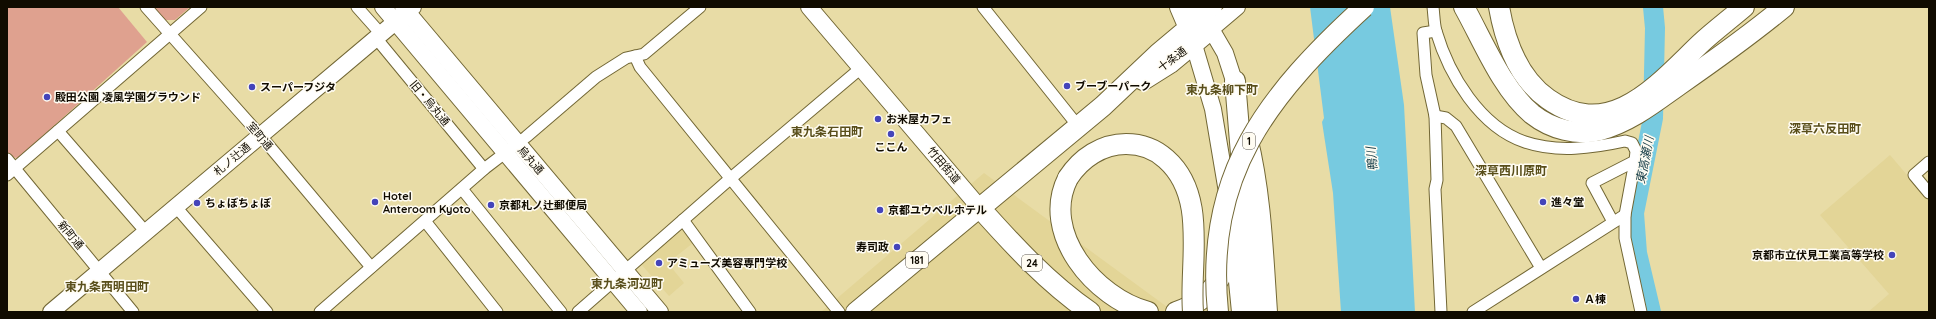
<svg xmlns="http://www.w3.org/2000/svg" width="1936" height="319" viewBox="0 0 1936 319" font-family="Quicksand,'Noto Sans JP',sans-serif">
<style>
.built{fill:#e3d597}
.green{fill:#dfa18f}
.water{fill:#77cae0}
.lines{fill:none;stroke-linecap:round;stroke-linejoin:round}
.river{stroke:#77cae0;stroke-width:20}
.street-casing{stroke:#726735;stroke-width:13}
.secondary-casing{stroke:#726735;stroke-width:18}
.primary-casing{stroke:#726735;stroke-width:20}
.highway-casing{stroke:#726735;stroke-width:22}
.street{stroke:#fff;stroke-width:11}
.secondary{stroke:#fff;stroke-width:16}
.primary{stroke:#fff;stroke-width:18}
.highway{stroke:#fff;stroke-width:20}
.highway-bridge-casing{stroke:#726735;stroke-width:22;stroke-linecap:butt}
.highway-bridge{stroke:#fff;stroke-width:20}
.poi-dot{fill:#4444ba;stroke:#fffcf2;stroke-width:1.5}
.labels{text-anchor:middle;stroke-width:3;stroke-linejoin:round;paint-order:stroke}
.shield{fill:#fffcf2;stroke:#585349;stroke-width:1}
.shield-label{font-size:10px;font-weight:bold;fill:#100b00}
.street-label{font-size:11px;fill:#100b00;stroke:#fffcf2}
.poi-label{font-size:11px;font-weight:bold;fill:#100b00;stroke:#fffcf2;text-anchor:start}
.neighbourhood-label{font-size:12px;font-weight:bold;fill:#594e1a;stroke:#fffcf2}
.water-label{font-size:12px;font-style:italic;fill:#1c424c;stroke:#fffcf2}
</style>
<rect width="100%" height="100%" fill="#e8dca6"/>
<!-- built -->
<g class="built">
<polygon points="1890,155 1929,201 1929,312 1868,312 1889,294 1820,215"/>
<polygon points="984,173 1174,312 821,312"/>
<polygon points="682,229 693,243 674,258 677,261 671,267 684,283 669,296 641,264"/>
</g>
<!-- green -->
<g class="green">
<polygon points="7,7 118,7 147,42 18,158 11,157 7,152"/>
<polygon points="153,7 190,7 175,20 165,20"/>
</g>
<!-- water -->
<polygon class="water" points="1310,7 1390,7 1404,105 1415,312 1341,312 1333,193 1322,122 1324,118"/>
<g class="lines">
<!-- river -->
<polyline class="river" points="1651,312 1637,253 1634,213 1653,118 1655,28 1653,7"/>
<defs>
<g id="street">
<polyline points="146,7 260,135 371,267"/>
<polyline points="357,7 381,34"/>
<polyline points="983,7 1078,126"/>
<path d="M 1433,7 C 1434,15 1434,24 1436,31 C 1449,75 1480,127 1525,142 C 1557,153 1593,148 1625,141 L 1632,143 L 1636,151 L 1635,161 L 1625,215 L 1625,238 L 1641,312"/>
<polyline points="1436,31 1423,33 1426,75 1435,116 1437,180 1435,189 1441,312"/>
<polyline points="376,38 484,169"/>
<polyline points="635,56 640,67 839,312"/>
<polyline points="1435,116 1446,118 1456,126 1541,268"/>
<polyline points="58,131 145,231"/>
<polyline points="7,159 133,312"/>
<polyline points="1929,162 1914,175 1929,193"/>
<polyline points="7,175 201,7"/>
<polyline points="462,189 561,312"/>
<polyline points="176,207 267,312"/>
<polyline points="683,220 750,312"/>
<polyline points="425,221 497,312"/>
<polyline points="1613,222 1592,183 1635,161"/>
<polyline points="320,312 484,169 526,137 596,77 626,58 644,54 700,7"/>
<polyline points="578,312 731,178 861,68"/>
<polyline points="1473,312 1625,215"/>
</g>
<g id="secondary">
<polyline points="383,7 639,312"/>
<polyline points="403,7 660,312"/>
<polyline points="809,7 980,208"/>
<polyline points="1214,7 1189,28 1213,109 1230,210 1240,312"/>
<polyline points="1237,7 1211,29 1225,53 1238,93"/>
<path d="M 1249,137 C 1263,193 1265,254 1269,312"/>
<polyline points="51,312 413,7"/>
</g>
<polyline id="primary" points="855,312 980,208"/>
<g id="highway">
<path d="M 1464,7 C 1483,41 1502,89 1532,114 C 1551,129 1577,136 1600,130 C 1630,122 1655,102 1679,85 C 1715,60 1750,35 1784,7"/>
<path d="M 1499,7 C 1505,41 1518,78 1548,99 C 1610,143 1658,84 1700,44 C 1714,31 1730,19 1744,7"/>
<polyline points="1143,80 1170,63 1211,29 1191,7"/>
<polyline points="1235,81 1254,312"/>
<path d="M 1068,178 C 1040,233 1095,298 1148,312"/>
<path d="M 1090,312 C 1048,283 1014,246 980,208 L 1103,106 L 1158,54 L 1189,28 L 1180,7"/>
<path d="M 1176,312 C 1196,306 1215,291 1223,271"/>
</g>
</defs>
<!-- street casing -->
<use href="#street" class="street-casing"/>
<!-- secondary casing -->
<use href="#secondary" class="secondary-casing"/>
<!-- primary casing -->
<use href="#primary" class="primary-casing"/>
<!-- highway casing -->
<use href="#highway" class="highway-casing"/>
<!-- street -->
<use href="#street" class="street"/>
<!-- secondary -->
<use href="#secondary" class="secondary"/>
<!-- primary -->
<use href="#primary" class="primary"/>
<!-- highway -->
<use href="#highway" class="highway"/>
<defs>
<g id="highway-bridge">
<path d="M 1068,178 C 1081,158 1102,144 1126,144 C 1141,144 1155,149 1166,159 C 1208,196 1189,262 1193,312"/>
<path d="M 1218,312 C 1204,174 1268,95 1364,7"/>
</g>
</defs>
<!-- highway-bridge casing -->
<use href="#highway-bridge" class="highway-bridge-casing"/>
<!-- highway-bridge -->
<use href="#highway-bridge" class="highway-bridge"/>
</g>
<!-- markers -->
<g class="poi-dot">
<circle cx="1067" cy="86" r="4"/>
<circle cx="252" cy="87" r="4"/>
<circle cx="47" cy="97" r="4"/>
<circle cx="878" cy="119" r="4"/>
<circle cx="891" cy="134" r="4"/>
<circle cx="375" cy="202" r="4"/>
<circle cx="1543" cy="202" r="4"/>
<circle cx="197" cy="203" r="4"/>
<circle cx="491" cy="205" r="4"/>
<circle cx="880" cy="210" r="4"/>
<circle cx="897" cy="247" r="4"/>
<circle cx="1892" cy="255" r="4"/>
<circle cx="659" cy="263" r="4"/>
<circle cx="1576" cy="299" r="4"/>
</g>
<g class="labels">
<!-- shield labels -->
<g class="shield">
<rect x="1243" y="133" width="12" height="16" rx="3"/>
<rect x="906" y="252" width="22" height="16" rx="3"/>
<rect x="1022" y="255" width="20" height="16" rx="3"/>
</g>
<g class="shield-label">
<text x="1249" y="145">1</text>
<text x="917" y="264">181</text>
<text x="1032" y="267">24</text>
</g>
<!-- street labels -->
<g class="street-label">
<text transform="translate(1172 59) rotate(-37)" y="4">十条通</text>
<text transform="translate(430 103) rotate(50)" y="4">旧・烏丸通</text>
<text transform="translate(260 136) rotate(49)" y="4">室町通</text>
<text transform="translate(232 159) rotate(-40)" y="4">札ノ辻通</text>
<text transform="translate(531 160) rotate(49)" y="4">烏丸通</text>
<text transform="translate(944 165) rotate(50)" y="4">竹田街道</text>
<text transform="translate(71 235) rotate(50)" y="4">新町通</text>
</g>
<!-- poi labels -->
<g class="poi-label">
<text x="1075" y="90">ブーブーパーク</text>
<text x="260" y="91">スーパーフジタ</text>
<text x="55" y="101">殿田公園 凌風学園グラウンド</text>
<text x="886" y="123">お米屋カフェ</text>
<text x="891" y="151" text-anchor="middle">ここん</text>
<text x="383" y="200">Hotel<tspan x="383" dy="13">Anteroom Kyoto</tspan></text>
<text x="1551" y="206">進々堂</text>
<text x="205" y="207">ちょぼちょぼ</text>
<text x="499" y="209">京都札ノ辻郵便局</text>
<text x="888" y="214">京都ユウベルホテル</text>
<text x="889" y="251" text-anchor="end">寿司政</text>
<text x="1884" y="259" text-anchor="end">京都市立伏見工業高等学校</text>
<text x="667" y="267">アミューズ美容専門学校</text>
<text x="1584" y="303">Ａ棟</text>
</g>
<!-- neighbourhood labels -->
<g class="neighbourhood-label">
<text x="1222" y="94">東九条柳下町</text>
<text x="1825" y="133">深草六反田町</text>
<text x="827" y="136">東九条石田町</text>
<text x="1511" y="175">深草西川原町</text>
<text x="627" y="288">東九条河辺町</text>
<text x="107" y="291">東九条西明田町</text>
</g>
<!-- water labels -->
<g class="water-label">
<text transform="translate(1372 159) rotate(-96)" y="4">鴨川</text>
<text transform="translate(1645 160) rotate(-79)" y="4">東高瀬川</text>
</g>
</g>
<!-- border -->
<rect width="1936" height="319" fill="none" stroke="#100b00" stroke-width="16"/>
</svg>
